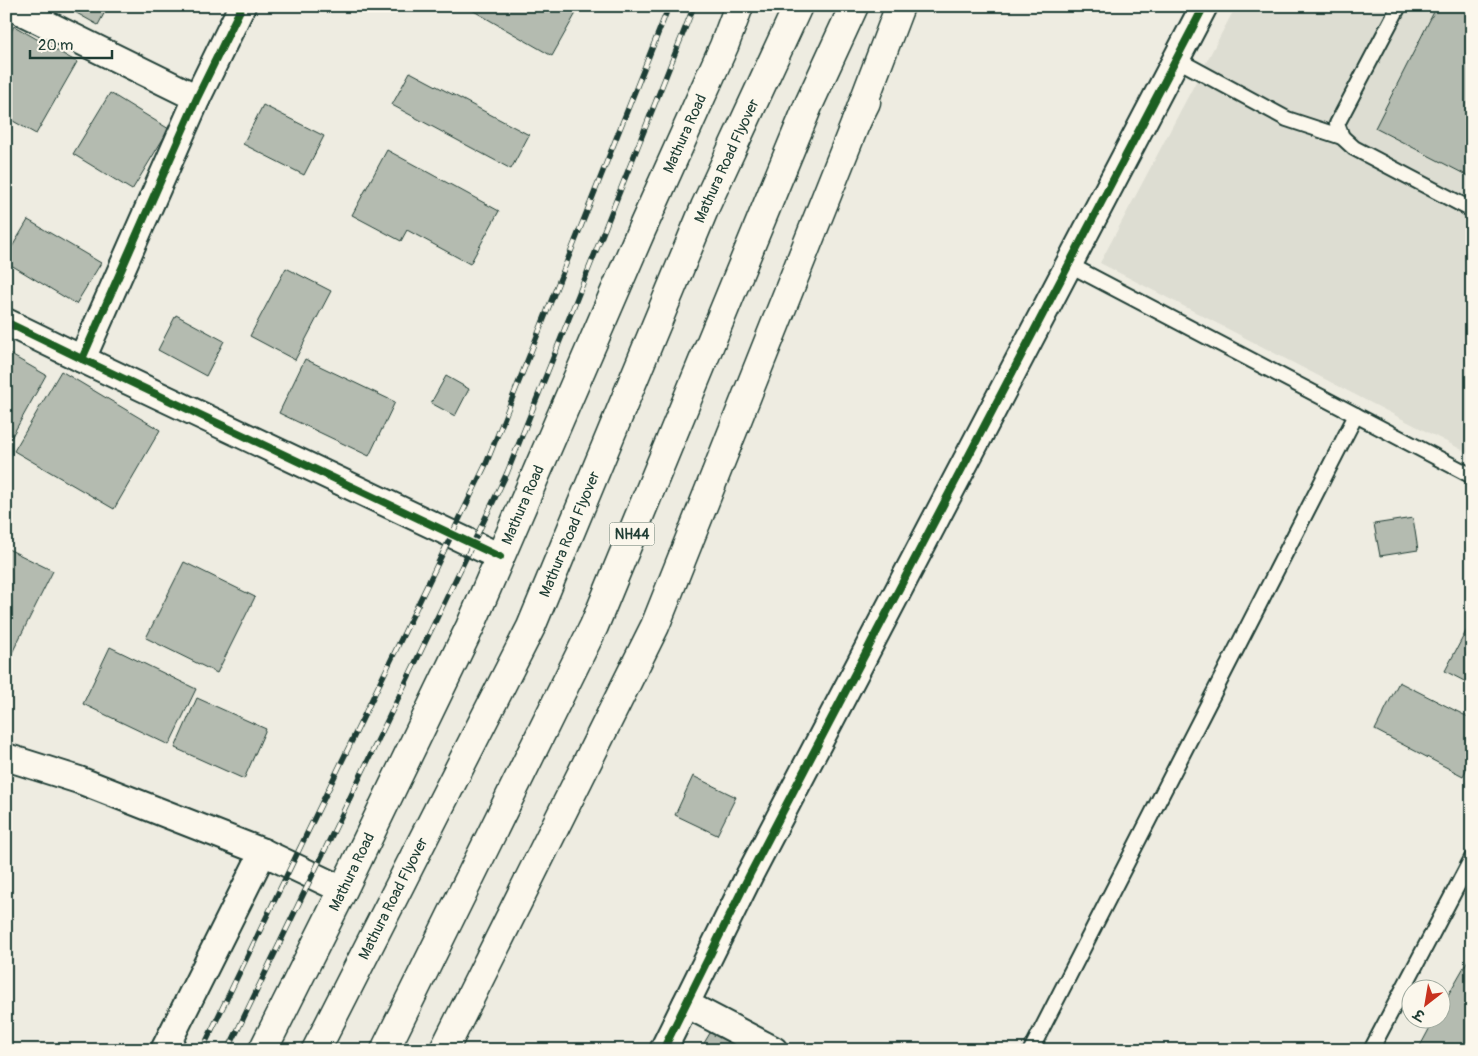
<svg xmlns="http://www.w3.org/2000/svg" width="1478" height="1056" viewBox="0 0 1478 1056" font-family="Pangolin,'Playpen Sans Deva',sans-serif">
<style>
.built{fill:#ddddd2}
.building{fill:#b4bbb0;stroke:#1f3d34}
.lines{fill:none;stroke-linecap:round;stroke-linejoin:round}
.service-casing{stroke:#1f3d34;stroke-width:18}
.minor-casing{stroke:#1f3d34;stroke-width:30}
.secondary-casing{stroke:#1f3d34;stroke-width:31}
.trunk-casing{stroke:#1f3d34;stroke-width:31}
.service{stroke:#fbf7ec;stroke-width:14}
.minor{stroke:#fbf7ec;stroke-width:26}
.secondary{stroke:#fbf7ec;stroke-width:28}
.trunk{stroke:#fbf7ec;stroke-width:28}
.rail-casing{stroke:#1f3d34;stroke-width:5.5}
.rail{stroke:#fbf7ec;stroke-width:4;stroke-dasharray:11;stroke-linecap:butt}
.cycleway-casing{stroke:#fbf7ec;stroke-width:11}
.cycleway{stroke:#1b5e20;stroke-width:8}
.labels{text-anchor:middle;stroke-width:4;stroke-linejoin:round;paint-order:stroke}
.shield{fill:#fbf7ec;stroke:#61756b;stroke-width:1}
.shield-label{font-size:14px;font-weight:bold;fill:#1f3d34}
.street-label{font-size:15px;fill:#1f3d34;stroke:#fbf7ec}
</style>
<rect width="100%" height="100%" fill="#eeece1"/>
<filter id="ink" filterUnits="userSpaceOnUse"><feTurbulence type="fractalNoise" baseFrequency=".02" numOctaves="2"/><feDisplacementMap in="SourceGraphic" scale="10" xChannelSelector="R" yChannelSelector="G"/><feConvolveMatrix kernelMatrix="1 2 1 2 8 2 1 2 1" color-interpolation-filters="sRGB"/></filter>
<g filter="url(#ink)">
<!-- built -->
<polygon class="built" points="1236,6 1472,6 1472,455 1100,263"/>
<!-- building -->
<g class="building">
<polygon points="64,6 108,6 98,25"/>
<polygon points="465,6 580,6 552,56"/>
<polygon points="1437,6 1472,6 1472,178 1375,128"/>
<polygon points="14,26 77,62 36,134 6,117 6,41"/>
<polygon points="410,72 529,135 511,169 392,105"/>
<polygon points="110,93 169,129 132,190 73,154"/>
<polygon points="263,105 324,136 304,175 243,144"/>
<polygon points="387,150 499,211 470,264 407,230 401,241 352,215"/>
<polygon points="28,220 101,263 76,304 6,262 6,257"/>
<polygon points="286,268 331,291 295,360 250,336"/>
<polygon points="176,315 224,341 206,376 158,350"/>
<polygon points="6,352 46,375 6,447"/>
<polygon points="305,359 395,402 369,456 279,413"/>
<polygon points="61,371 160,430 114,509 14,451"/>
<polygon points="446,376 469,389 455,416 431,403"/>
<polygon points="1413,518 1418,550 1380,556 1374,524"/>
<polygon points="6,548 53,571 9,659 6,658"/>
<polygon points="184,562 255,597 217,673 146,638"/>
<polygon points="1472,620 1472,685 1445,671"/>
<polygon points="110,647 196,689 169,745 83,704"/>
<polygon points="1399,682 1472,719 1472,759 1463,776 1375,730"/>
<polygon points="197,698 266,729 244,779 175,748"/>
<polygon points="693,776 736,797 717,835 675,815"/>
<polygon points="1472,953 1472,1050 1418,1050 1435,1018 1440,1018 1440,1009"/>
<polygon points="716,1023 752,1050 700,1050"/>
</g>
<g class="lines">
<defs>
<g id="service">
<polyline points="1399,6 1337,124 1342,137 1354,148 1472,210"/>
<polyline points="1176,59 1287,119 1342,137"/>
<polyline points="1068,264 1472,476"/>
<polyline points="1031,1050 1356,415"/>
<polyline points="1371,1050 1472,858"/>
</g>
<g id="minor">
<polyline points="10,6 197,98"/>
<polyline points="6,322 82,359 500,557"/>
<polyline points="82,359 197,98 242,6"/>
<polyline points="6,757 79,780 263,852 343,890"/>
<polyline points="686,1004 774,1050"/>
<polyline points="164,1050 263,852"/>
<polyline points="663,1050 750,874 1204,6"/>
</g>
<g id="secondary">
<path id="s1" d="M 263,1050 L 343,890 L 470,627 L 641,231 L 724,46 L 739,6"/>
<polyline points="444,1050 655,626 856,122 866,102"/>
</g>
<g id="trunk">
<polyline points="856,122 900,6"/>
<path id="s2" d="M 316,1050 L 531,627 L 705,207 L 798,6"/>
<polyline points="385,1050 594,626 808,106 854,6"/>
</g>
</defs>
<!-- service casing -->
<use href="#service" class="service-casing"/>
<!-- minor casing -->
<use href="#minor" class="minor-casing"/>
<!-- secondary casing -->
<use href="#secondary" class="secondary-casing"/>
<!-- trunk casing -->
<use href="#trunk" class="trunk-casing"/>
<!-- service -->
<use href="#service" class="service"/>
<!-- minor -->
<use href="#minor" class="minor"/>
<!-- secondary -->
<use href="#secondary" class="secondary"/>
<!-- trunk -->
<use href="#trunk" class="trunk"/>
<defs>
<g id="rail">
<polyline points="202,1050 486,464 669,6"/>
<polyline points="228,1050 507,473 694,6"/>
</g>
</defs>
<!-- rail casing -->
<use href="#rail" class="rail-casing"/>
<!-- rail -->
<use href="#rail" class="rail"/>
<defs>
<g id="cycleway">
<polyline points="6,322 82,359 500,557"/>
<polyline points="82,359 197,98 242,6"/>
<polyline points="663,1050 750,874 1204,6"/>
</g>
</defs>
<!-- cycleway casing -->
<use href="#cycleway" class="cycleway-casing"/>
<!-- cycleway -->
<use href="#cycleway" class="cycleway"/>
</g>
</g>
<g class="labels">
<!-- shield labels -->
<rect class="shield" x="609.5" y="522.5" width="45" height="23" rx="4"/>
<g class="shield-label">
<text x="632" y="539">NH44</text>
</g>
<!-- street labels -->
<g class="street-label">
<text dy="5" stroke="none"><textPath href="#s1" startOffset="1009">Mathura Road</textPath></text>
<text dy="5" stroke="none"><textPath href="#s2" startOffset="980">Mathura Road Flyover</textPath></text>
<text dy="5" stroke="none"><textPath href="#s1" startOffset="604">Mathura Road</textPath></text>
<text dy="5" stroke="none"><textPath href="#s2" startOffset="575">Mathura Road Flyover</textPath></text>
<text dy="5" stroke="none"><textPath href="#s1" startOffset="199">Mathura Road</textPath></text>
<text dy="5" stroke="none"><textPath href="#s2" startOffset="170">Mathura Road Flyover</textPath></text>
</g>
</g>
<!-- margin -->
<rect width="1478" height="1056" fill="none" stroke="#fbf7ec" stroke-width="25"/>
<rect x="12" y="12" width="1453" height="1031" fill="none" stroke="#1f3d34" stroke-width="2" filter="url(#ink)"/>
<!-- north arrow -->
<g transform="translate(1426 1004) rotate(211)"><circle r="24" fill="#fbf7ec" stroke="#a3ada2"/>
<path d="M0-4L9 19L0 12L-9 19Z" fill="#c8321e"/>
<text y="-8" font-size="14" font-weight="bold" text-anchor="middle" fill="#1f3d34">उ</text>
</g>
<!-- scale -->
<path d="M30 50v8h82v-8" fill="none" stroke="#1f3d34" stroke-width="2.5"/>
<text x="38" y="50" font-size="15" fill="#1f3d34" stroke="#fbf7ec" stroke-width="4" paint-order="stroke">20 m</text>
</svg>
